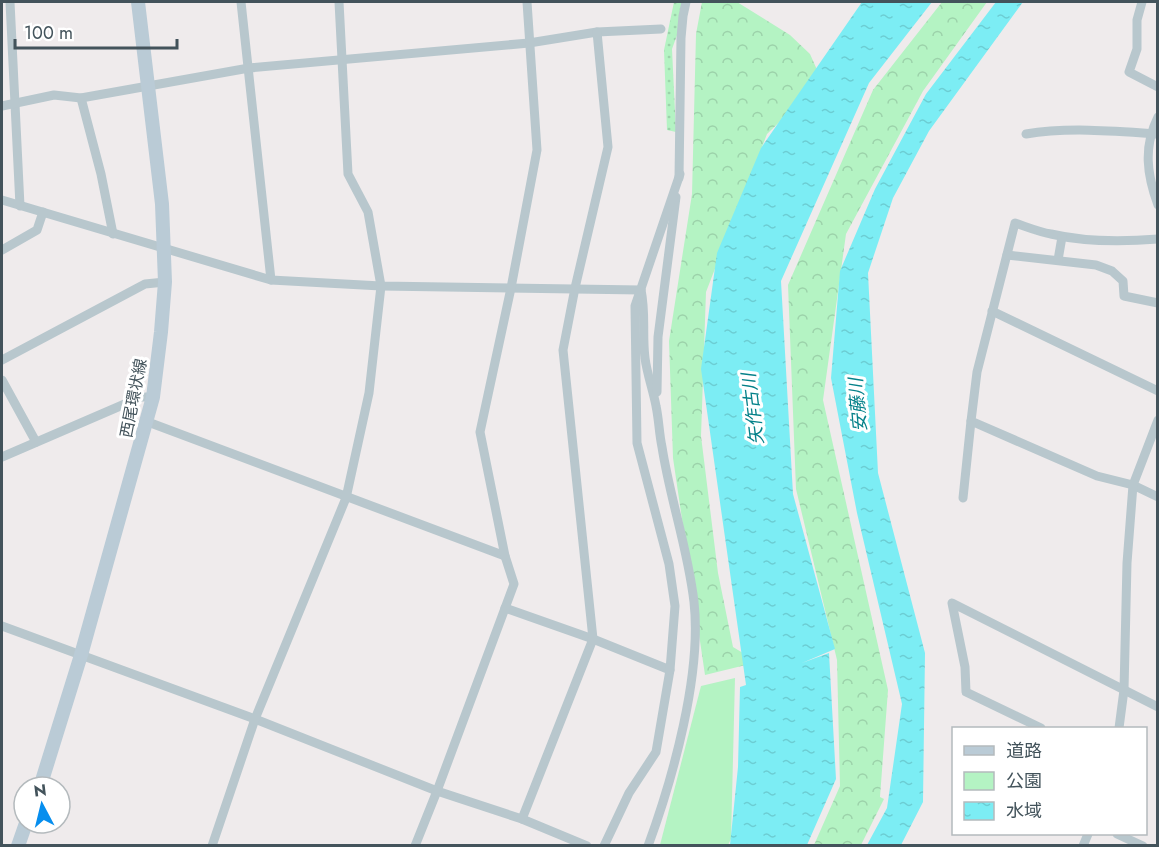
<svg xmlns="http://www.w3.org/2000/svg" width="1159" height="847" viewBox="0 0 1159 847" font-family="Jost,'Noto Sans JP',sans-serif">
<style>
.grass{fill:url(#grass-dots)}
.forest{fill:url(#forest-crowns)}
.green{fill:#b4f3c3}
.water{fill:url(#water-ripples)}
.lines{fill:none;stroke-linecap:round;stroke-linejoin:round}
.minor{stroke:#b8c7cd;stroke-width:9}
.secondary{stroke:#bacbd6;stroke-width:14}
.labels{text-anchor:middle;stroke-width:6;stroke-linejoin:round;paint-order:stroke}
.street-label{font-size:16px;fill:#43535b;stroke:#fff}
.water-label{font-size:18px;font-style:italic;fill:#048189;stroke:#fff}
</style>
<defs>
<pattern id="grass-dots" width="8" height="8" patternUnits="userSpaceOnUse" patternTransform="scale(1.5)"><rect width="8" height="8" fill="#b4f3c3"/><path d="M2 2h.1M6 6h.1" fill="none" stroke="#9cd2aa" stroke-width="1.8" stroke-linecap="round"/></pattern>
<pattern id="forest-crowns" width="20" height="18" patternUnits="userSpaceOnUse" patternTransform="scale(1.5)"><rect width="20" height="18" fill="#b4f3c3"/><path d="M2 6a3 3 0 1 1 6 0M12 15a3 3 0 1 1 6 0" fill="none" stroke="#9cd2aa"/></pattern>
<pattern id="water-ripples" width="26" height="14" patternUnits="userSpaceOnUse" patternTransform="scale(1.5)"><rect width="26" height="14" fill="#7cedf4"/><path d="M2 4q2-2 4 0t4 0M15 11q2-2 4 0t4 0" fill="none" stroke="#6ccdd3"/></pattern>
</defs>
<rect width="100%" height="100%" fill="#efebec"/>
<!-- grass -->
<polygon class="grass" points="674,2 689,2 672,49 676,132 667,130 664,50"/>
<!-- forest -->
<g class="forest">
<polygon points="702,2 737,2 790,35 810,54 822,81 767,134 706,292 701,436 718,573 733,647 758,662 705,675 673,458 669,341 692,194 696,34"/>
<polygon points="942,2 987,2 923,91 846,234 823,400 888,690 880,797 884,799 861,845 814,845 840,786 837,660 796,489 788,285 873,90"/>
</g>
<!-- green -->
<polygon class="green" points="735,678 731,839 728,845 660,845 701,686"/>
<!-- water -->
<g class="water">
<polygon points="862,2 932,2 869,83 781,281 793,494 835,649 802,663 829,653 836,779 807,845 730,845 738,767 740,687 746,685 701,369 717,253 761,148"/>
<polygon points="996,2 1023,2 929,131 893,198 868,273 878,473 925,653 923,802 901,845 867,845 887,808 902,704 857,513 831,378 840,271 875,189 926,94"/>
</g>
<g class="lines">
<!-- minor -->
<g class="minor">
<polyline points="10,2 20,206"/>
<polyline points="241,2 271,280"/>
<polyline points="1142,2 1137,20 1137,49 1129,72 1158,87"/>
<polyline points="81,98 101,174 113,234"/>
<polyline points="2,106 54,95 81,98 249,68 529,43 597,32 661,29"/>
<path d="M 1158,117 C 1143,147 1147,175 1158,205"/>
<path d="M 1026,134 C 1066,127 1116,131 1158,134"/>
<polyline points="679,178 681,38 683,16 686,2"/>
<polyline points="2,200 271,280 381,286 641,290"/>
<path d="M 1158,239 C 1122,242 1085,242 1051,234 C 1039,232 1027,227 1015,223 L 977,372 L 971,421 L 1097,476 L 1133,485 L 1158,497"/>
<polyline points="2,250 37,230 43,212"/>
<polyline points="1007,255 1096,265 1112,271 1123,281 1124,296 1158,303"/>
<polyline points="1058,260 1062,237"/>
<path d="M 641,290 C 646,313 642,335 645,358 C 647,374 653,390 656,406 C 659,420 659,433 662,447 C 670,499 688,549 694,602 C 702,674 673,778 648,846"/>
<polyline points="992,311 1158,391"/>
<polyline points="2,360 145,284 165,282"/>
<polyline points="2,380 36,442"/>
<polyline points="657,392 658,337 676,197"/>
<polyline points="148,422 505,556"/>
<polyline points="2,457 141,397 153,397"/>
<polyline points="963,498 971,421"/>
<polyline points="505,608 593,639 670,670 656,752 629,793 604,846"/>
<polyline points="2,626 255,719 437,791 522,819 587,846"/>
<polyline points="670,670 675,606 669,564 637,443 635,306 680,174"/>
<polyline points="1041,728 966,692 965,667 952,603 1158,707"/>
<polyline points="1119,728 1124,690 1127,563 1133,485 1158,420"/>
<polyline points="522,819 593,639 563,350 575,288 608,147 597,32"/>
<polyline points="1117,834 1143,846"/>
<polyline points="212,846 255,719 346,498 369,393 381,286 368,212 348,174 339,2"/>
<polyline points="415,846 437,791 514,584 505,556 480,432 511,288 537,150 527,2"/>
<polyline points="1083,846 1088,834"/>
</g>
<!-- secondary -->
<g class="secondary">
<polyline points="40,787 81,655 153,397 161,332 165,282 162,204 138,2"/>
<polyline points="18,846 26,823"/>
</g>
</g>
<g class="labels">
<!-- street labels -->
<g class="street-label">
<text transform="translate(133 398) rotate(-79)" y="6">西尾環状線</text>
</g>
<!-- water labels -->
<g class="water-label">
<text transform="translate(858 405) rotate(-95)" y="6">安藤川</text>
<text transform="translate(753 409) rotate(-97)" y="6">矢作古川</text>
</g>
</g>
<!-- border -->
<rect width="1159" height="847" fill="none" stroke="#43535b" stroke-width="6"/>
<!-- legend -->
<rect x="952" y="727" width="195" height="108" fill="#ffffff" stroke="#b4babd" stroke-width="1.5"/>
<rect x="964" y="746" width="30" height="9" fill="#bacbd6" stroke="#b4babd" stroke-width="1.5"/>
<text x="1006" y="757" font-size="18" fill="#43535b">道路</text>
<rect x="964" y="772" width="30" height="18" fill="#b4f3c3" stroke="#b4babd" stroke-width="1.5"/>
<text x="1006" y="787" font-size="18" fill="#43535b">公園</text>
<rect x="964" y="802" width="30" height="18" fill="url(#water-ripples)" stroke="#b4babd" stroke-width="1.5"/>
<text x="1006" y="817" font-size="18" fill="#43535b">水域</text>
<!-- north arrow -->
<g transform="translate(42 805) rotate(353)"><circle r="28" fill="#ffffff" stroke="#b4babd" stroke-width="1.5"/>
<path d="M0-4.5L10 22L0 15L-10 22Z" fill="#068eee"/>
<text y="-9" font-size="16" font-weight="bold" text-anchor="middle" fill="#43535b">N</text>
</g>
<!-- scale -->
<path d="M15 39v9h162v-9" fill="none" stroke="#43535b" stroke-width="3"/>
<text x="24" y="39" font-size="18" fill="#43535b" stroke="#ffffff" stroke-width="4.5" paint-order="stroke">100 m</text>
</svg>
